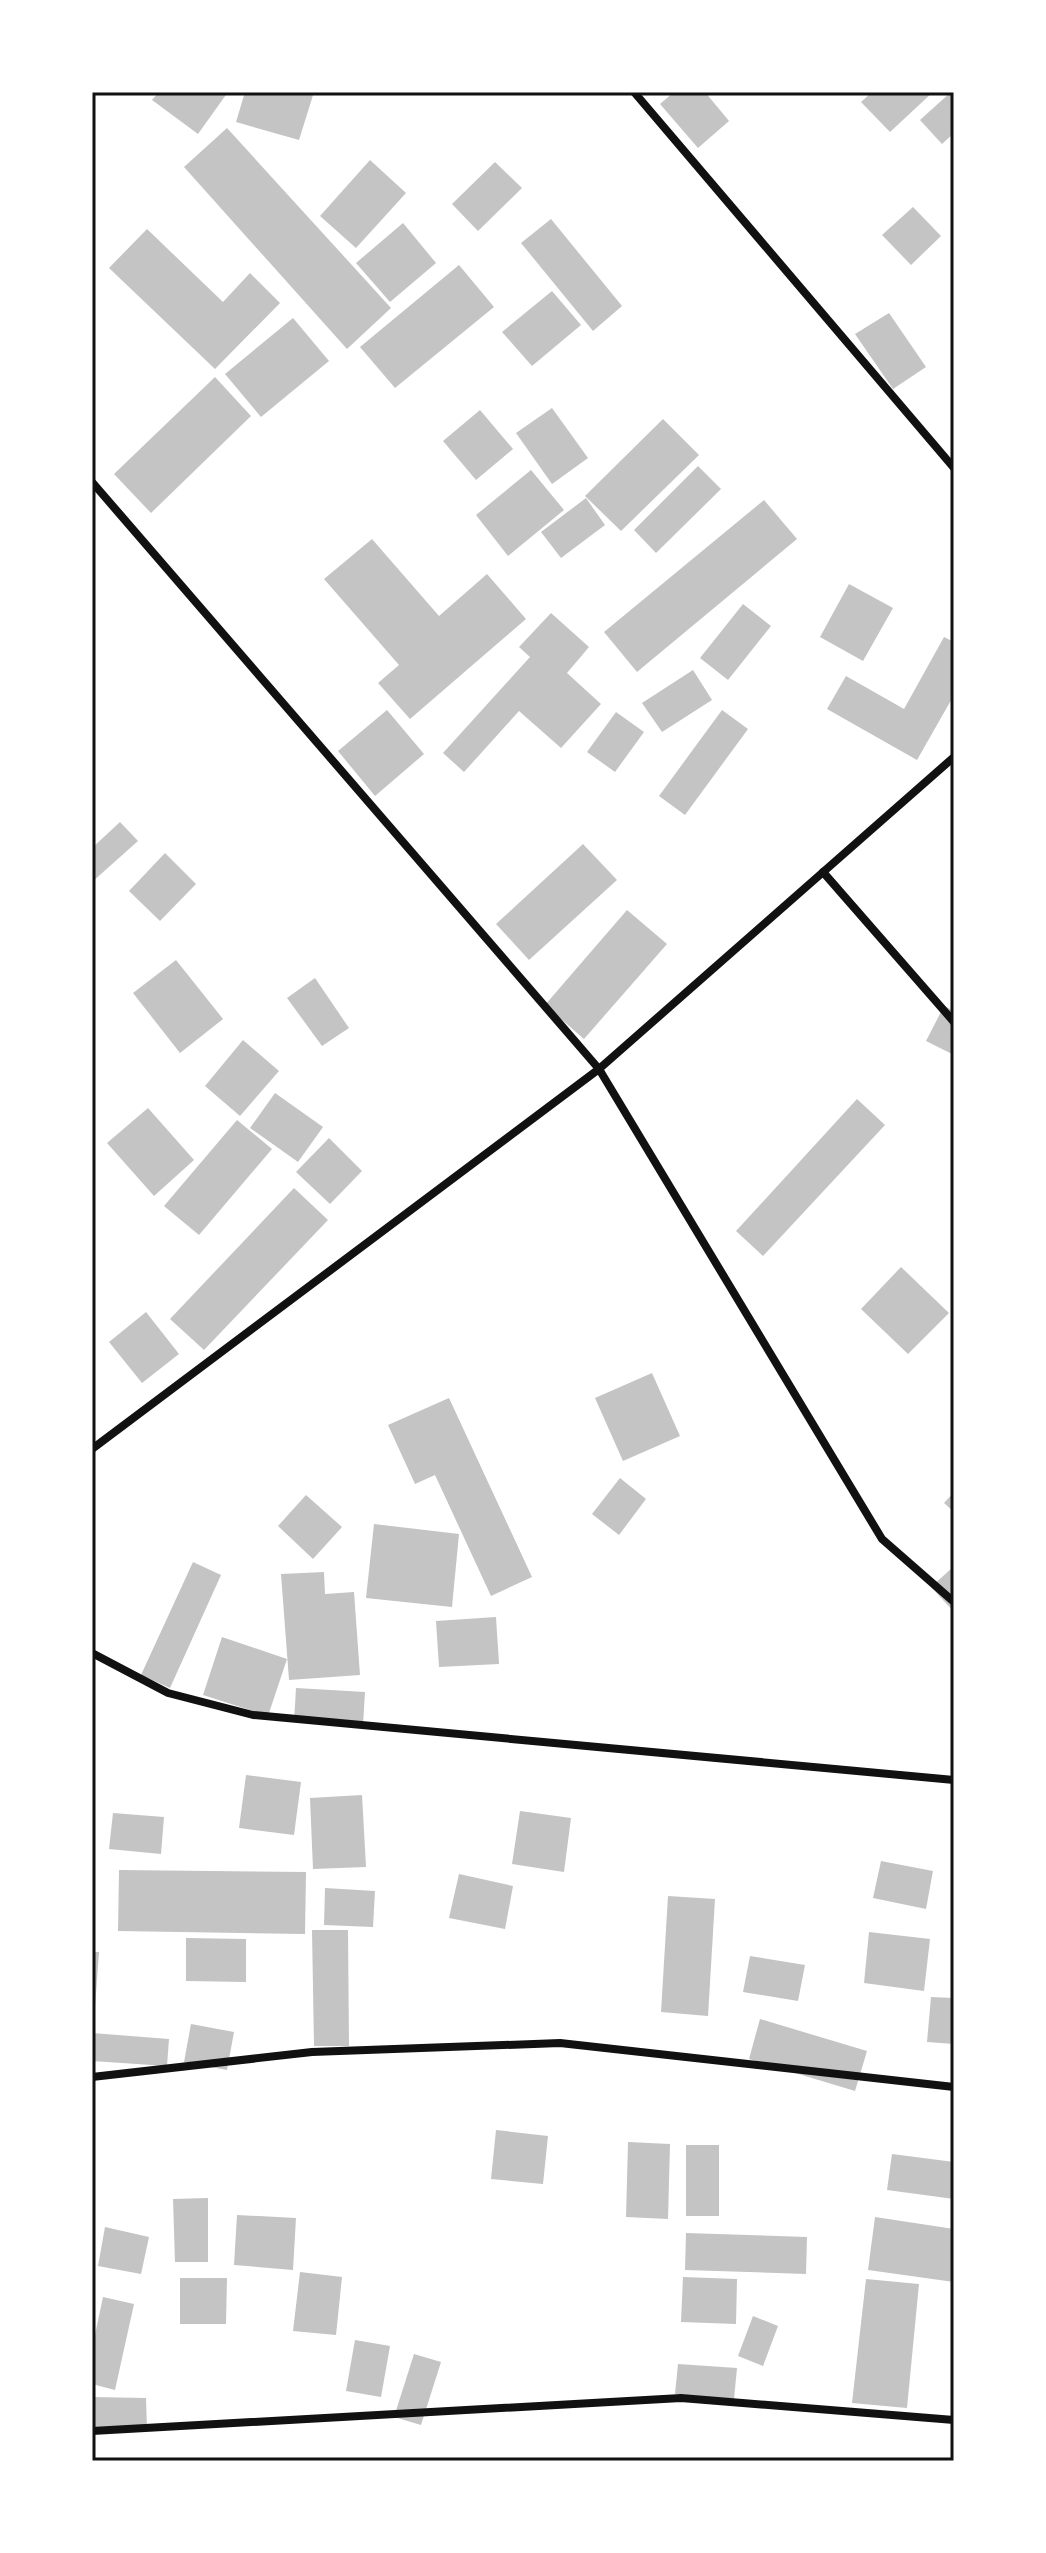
<svg xmlns="http://www.w3.org/2000/svg" width="1046" height="2553" viewBox="0 0 1046 2553" font-family="'Playfair Display',serif">
<style>
.building{fill:#c4c4c4}
.lines{fill:none;stroke-linecap:round;stroke-linejoin:round}
.minor{stroke:#111;stroke-width:8}
.neatline{fill:none;stroke:#111;stroke-width:3}
</style>
<rect width="100%" height="100%" fill="#fff"/>
<!-- building -->
<g class="building">
<polygon points="159,92 228,92 198,134 152,100"/>
<polygon points="245,92 314,92 299,140 236,122"/>
<polygon points="674,92 705,92 729,121 698,148 660,104"/>
<polygon points="872,92 933,92 890,132 861,102"/>
<polygon points="951,92 954,92 954,133 942,144 920,120"/>
<polygon points="227,128 391,308 347,349 184,167"/>
<polygon points="370,160 406,193 356,248 320,216"/>
<polygon points="495,162 522,188 478,231 452,204"/>
<polygon points="913,207 941,236 911,265 882,235"/>
<polygon points="551,219 622,306 593,331 521,243"/>
<polygon points="403,223 436,263 390,302 356,263"/>
<polygon points="147,229 223,302 250,273 280,303 215,369 109,268"/>
<polygon points="459,265 494,307 395,388 360,347"/>
<polygon points="552,291 581,325 532,366 502,332"/>
<polygon points="889,313 926,367 893,389 855,334"/>
<polygon points="293,318 329,361 261,417 225,374"/>
<polygon points="215,377 251,416 151,513 114,474"/>
<polygon points="552,408 588,458 552,484 516,433"/>
<polygon points="480,410 513,449 476,480 443,441"/>
<polygon points="663,419 699,455 621,531 585,496"/>
<polygon points="698,466 721,489 656,553 634,530"/>
<polygon points="531,470 564,510 508,556 476,515"/>
<polygon points="586,498 605,525 561,558 541,532"/>
<polygon points="764,500 797,539 637,672 604,632"/>
<polygon points="372,539 439,616 487,574 526,619 410,719 378,683 399,665 324,579"/>
<polygon points="849,584 893,608 863,661 820,637"/>
<polygon points="743,604 771,626 728,680 700,658"/>
<polygon points="551,613 589,647 567,673 601,704 561,748 519,711 464,772 443,753 530,657 519,647"/>
<polygon points="944,637 954,642 954,695 917,760 827,709 846,676 904,709"/>
<polygon points="693,670 712,700 662,732 642,703"/>
<polygon points="387,710 424,754 375,796 338,751"/>
<polygon points="722,710 748,729 685,815 659,796"/>
<polygon points="616,712 644,732 615,772 587,752"/>
<polygon points="120,822 138,841 92,882 92,848"/>
<polygon points="583,844 617,880 529,960 496,924"/>
<polygon points="165,853 196,884 160,921 129,891"/>
<polygon points="627,910 667,944 584,1039 545,1005"/>
<polygon points="176,960 223,1019 180,1053 133,993"/>
<polygon points="315,978 349,1028 322,1046 287,998"/>
<polygon points="944,1006 954,1011 954,1055 926,1041"/>
<polygon points="243,1040 279,1071 240,1116 205,1086"/>
<polygon points="275,1093 323,1127 298,1162 250,1128"/>
<polygon points="857,1099 885,1125 763,1256 736,1231"/>
<polygon points="148,1108 194,1160 154,1196 107,1143"/>
<polygon points="237,1120 272,1149 199,1235 164,1206"/>
<polygon points="329,1138 362,1171 330,1204 296,1172"/>
<polygon points="294,1188 328,1220 204,1350 170,1319"/>
<polygon points="901,1267 949,1313 908,1354 861,1309"/>
<polygon points="146,1312 179,1354 142,1383 109,1342"/>
<polygon points="652,1373 680,1436 623,1461 595,1398"/>
<polygon points="449,1398 532,1577 491,1596 435,1475 415,1484 388,1425"/>
<polygon points="620,1478 646,1499 619,1535 592,1514"/>
<polygon points="954,1492 954,1512 944,1503"/>
<polygon points="306,1495 342,1527 313,1559 278,1526"/>
<polygon points="374,1524 459,1534 452,1607 366,1598"/>
<polygon points="193,1562 221,1575 170,1688 141,1675"/>
<polygon points="952,1568 954,1571 954,1612 931,1587"/>
<polygon points="324,1572 325,1594 354,1592 360,1675 289,1680 281,1574"/>
<polygon points="496,1617 499,1664 439,1667 436,1621"/>
<polygon points="222,1637 287,1659 268,1716 203,1695"/>
<polygon points="296,1688 365,1692 363,1725 294,1722"/>
<polygon points="246,1775 301,1782 294,1835 239,1828"/>
<polygon points="362,1795 366,1867 313,1869 310,1798"/>
<polygon points="520,1811 571,1818 564,1872 512,1864"/>
<polygon points="113,1813 164,1817 161,1854 109,1849"/>
<polygon points="881,1861 933,1871 926,1909 873,1898"/>
<polygon points="119,1870 306,1872 305,1934 118,1931"/>
<polygon points="459,1874 513,1886 505,1929 449,1918"/>
<polygon points="325,1888 375,1891 373,1927 324,1925"/>
<polygon points="668,1896 715,1899 708,2016 661,2012"/>
<polygon points="312,1930 348,1930 349,2046 314,2046"/>
<polygon points="869,1932 930,1939 924,1991 864,1983"/>
<polygon points="186,1938 246,1939 246,1982 186,1981"/>
<polygon points="92,1952 99,1952 94,2021 92,2021"/>
<polygon points="750,1956 805,1965 798,2001 743,1992"/>
<polygon points="931,1997 954,1998 954,2044 927,2042"/>
<polygon points="760,2019 867,2051 855,2091 749,2059"/>
<polygon points="191,2024 234,2032 227,2070 184,2062"/>
<polygon points="92,2033 169,2039 167,2066 92,2061"/>
<polygon points="496,2130 548,2136 543,2184 491,2179"/>
<polygon points="628,2142 670,2144 668,2219 626,2217"/>
<rect x="686" y="2145" width="33" height="71"/>
<polygon points="892,2154 954,2162 954,2199 887,2190"/>
<polygon points="208,2198 208,2262 175,2262 173,2199"/>
<polygon points="237,2215 296,2218 293,2270 234,2265"/>
<polygon points="875,2217 954,2229 954,2282 868,2270"/>
<polygon points="105,2227 149,2237 141,2274 98,2266"/>
<polygon points="686,2233 807,2237 806,2274 685,2270"/>
<polygon points="300,2272 342,2277 336,2335 293,2331"/>
<polygon points="683,2277 737,2279 736,2324 681,2322"/>
<polygon points="180,2278 227,2278 226,2324 180,2324"/>
<polygon points="866,2279 919,2284 907,2408 852,2403"/>
<polygon points="103,2297 134,2304 115,2390 92,2384 92,2349"/>
<polygon points="753,2316 778,2326 763,2366 738,2356"/>
<polygon points="355,2340 390,2346 381,2397 346,2391"/>
<polygon points="414,2354 441,2362 421,2425 394,2417"/>
<polygon points="678,2364 737,2368 734,2399 675,2394"/>
<polygon points="92,2397 146,2398 147,2430 92,2429"/>
</g>
<g class="lines">
<!-- minor -->
<g class="minor">
<polyline points="634,92 954,468"/>
<polyline points="92,482 599,1069 882,1539 954,1602"/>
<polyline points="823,872 954,1022"/>
<polyline points="92,1449 599,1069 954,757"/>
<polyline points="92,1653 168,1693 253,1715 954,1780"/>
<polyline points="92,2077 312,2052 560,2043 954,2087"/>
<polyline points="92,2431 681,2398 954,2420"/>
</g>
</g>
<!-- border -->
<rect width="1046" height="2553" fill="none" stroke="#ffffff" stroke-width="188"/>
<rect x="94" y="94" width="858" height="2365" class="neatline"/>
</svg>
